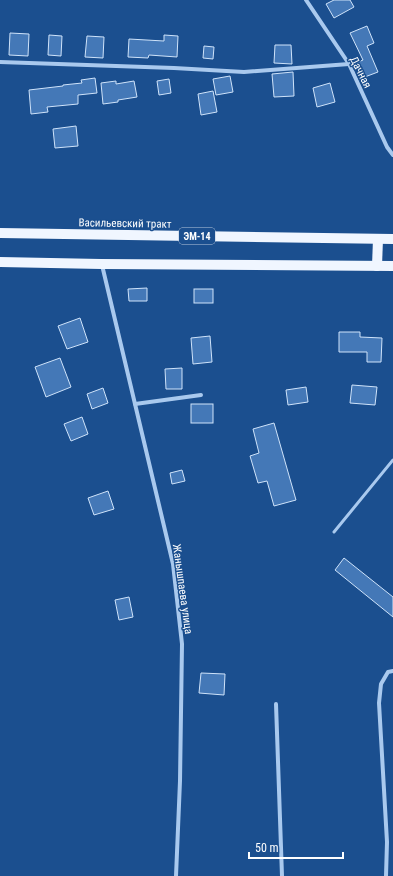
<svg xmlns="http://www.w3.org/2000/svg" width="393" height="876" viewBox="0 0 393 876" font-family="'Roboto Condensed',sans-serif">
<style>
.building{fill:#4478b7;stroke:#cfe3fa}
.lines{fill:none;stroke-linecap:round;stroke-linejoin:round}
.service{stroke:#a9c9ee;stroke-width:3}
.minor{stroke:#a9c9ee;stroke-width:4}
.primary{stroke:#f0f6ff;stroke-width:10}
.labels{text-anchor:middle;stroke-width:3;stroke-linejoin:round;paint-order:stroke}
.shield{fill:#1b4f8f;stroke:#bbcadd;stroke-width:1}
.shield-label{font-size:10px;font-weight:bold;fill:#fff}
.street-label{font-size:11px;fill:#fff;stroke:#1b4f8f}
</style>
<rect width="100%" height="100%" fill="#1b4f8f"/>
<!-- building -->
<g class="building">
<polygon points="334,0 350,0 354,7 334,18 326,4"/>
<polygon points="367,26 374,43 367,46 378,72 362,78 356,63 363,60 350,33"/>
<polygon points="10,33 29,34 28,56 9,55"/>
<polygon points="49,35 62,36 61,56 48,55"/>
<polygon points="164,35 178,36 177,57 149,55 148,58 128,57 129,39 164,41"/>
<polygon points="87,36 104,37 103,58 85,57"/>
<polygon points="275,45 291,45 292,64 274,63"/>
<polygon points="204,46 214,47 213,59 203,58"/>
<polygon points="293,72 294,96 274,97 272,74"/>
<polygon points="230,76 233,92 216,95 213,79"/>
<polygon points="95,78 97,93 78,95 78,104 47,107 48,112 31,114 29,90 63,86 63,85 82,83 81,80"/>
<polygon points="169,79 171,93 159,95 157,81"/>
<polygon points="116,81 116,84 134,81 137,97 118,100 118,102 103,104 101,83"/>
<polygon points="330,83 335,102 317,107 313,88"/>
<polygon points="213,91 217,112 201,115 198,94"/>
<polygon points="76,126 78,146 55,148 53,129"/>
<polygon points="147,288 147,301 129,301 128,289"/>
<rect x="194" y="289" width="19" height="14"/>
<polygon points="80,318 88,342 67,349 58,326"/>
<polygon points="339,332 360,332 360,337 382,338 381,362 367,362 367,352 339,352"/>
<polygon points="210,336 212,362 193,364 191,338"/>
<polygon points="60,358 71,387 46,397 35,367"/>
<polygon points="182,368 182,389 166,389 165,369"/>
<polygon points="352,385 377,387 375,405 350,403"/>
<polygon points="306,387 308,402 288,405 286,390"/>
<polygon points="103,388 108,403 92,409 87,394"/>
<rect x="191" y="404" width="22" height="19"/>
<polygon points="82,417 88,434 71,441 64,424"/>
<polygon points="274,423 296,500 274,506 267,481 258,483 250,456 259,453 253,429"/>
<polygon points="182,470 185,481 172,484 170,473"/>
<polygon points="108,491 114,509 94,515 88,498"/>
<polygon points="344,558 393,597 393,617 335,570"/>
<polygon points="129,597 133,617 119,620 115,600"/>
<polygon points="201,673 225,674 224,695 199,693"/>
</g>
<g class="lines">
<!-- service -->
<polyline class="service" points="334,532 393,460"/>
<!-- minor -->
<g class="minor">
<polyline points="306,0 349,64 387,147 393,155"/>
<polyline points="0,62 174,68 244,72 349,64"/>
<polyline points="102,265 173,564 182,644 180,781 176,876"/>
<polyline points="135,404 201,395"/>
<polyline points="276,704 282,876"/>
<polyline points="386,876 387,842 379,703 381,684 388,672 393,671"/>
</g>
<!-- primary -->
<g class="primary">
<polyline points="0,233 393,239"/>
<polyline points="0,262 101,264 393,266"/>
<polyline points="377,266 378,239"/>
</g>
</g>
<g class="labels">
<!-- shield labels -->
<rect class="shield" x="179" y="228" width="36" height="16" rx="3"/>
<g class="shield-label">
<text x="197" y="240">ЭМ-14</text>
</g>
<!-- street labels -->
<g class="street-label">
<text transform="translate(361 72) rotate(63)" y="4">Дачная</text>
<text transform="translate(125 223) rotate(1)" y="4">Васильевский тракт</text>
<text transform="translate(183 589) rotate(82)" y="4">Жанышпаева улица</text>
</g>
</g>
<!-- scale -->
<path d="M249 852v6h94v-6" fill="none" stroke="#ffffff" stroke-width="2"/>
<text x="255" y="852" font-size="12" fill="#ffffff" stroke="#1b4f8f" stroke-width="3" paint-order="stroke">50 m</text>
</svg>
